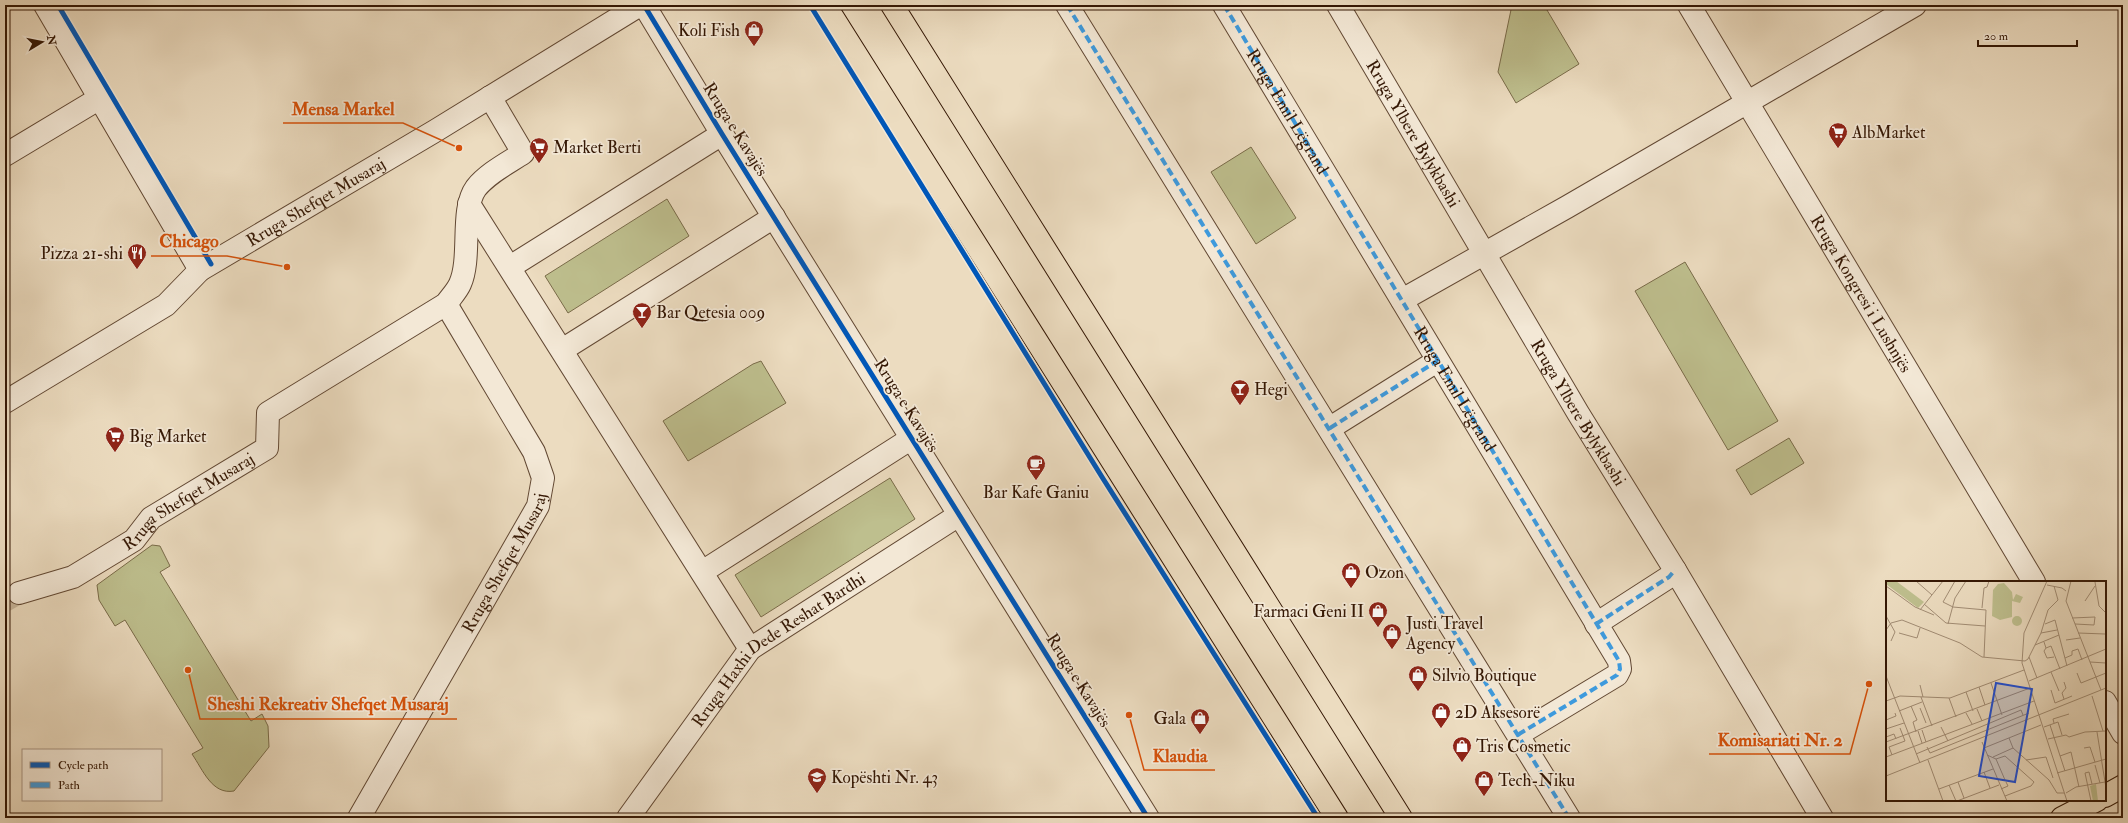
<svg xmlns="http://www.w3.org/2000/svg" width="2128" height="823" viewBox="0 0 2128 823" font-family="'IM FELL Double Pica',serif">
<style>
.green{fill:#bebf8e;stroke:#796b49}
.lines{fill:none;stroke-linecap:round;stroke-linejoin:round}
.minor-tunnel{stroke:#c7b59a;stroke-width:22;stroke-dasharray:22 11;stroke-linecap:butt}
.minor-casing{stroke:#624833;stroke-width:24}
.major-casing{stroke:#341704;stroke-width:24}
.minor{stroke:#f3e8d6;stroke-width:22}
.major{stroke:#ecdcc0;stroke-width:22}
.quiet{stroke:#3e9add;stroke-width:4;stroke-dasharray:8 4;stroke-linecap:butt}
.cycleway-casing{stroke:#f3e8d6;stroke-width:8}
.cycleway{stroke:#0057b8;stroke-width:5}
.labels{text-anchor:middle;stroke-width:3.5;stroke-linejoin:round;paint-order:stroke}
.poi-label{font-size:17px;fill:#341704;stroke:#f3e8d6;text-anchor:start}
.street-label{font-size:17px;fill:#341704;stroke:#f3e8d6}
.inset-road{fill:none;stroke:#a28d75;stroke-width:1}
.view{fill:#1d4ed8;fill-opacity:0.15;stroke:#1d4ed8;stroke-width:2}
.inset-edge{fill:none;stroke:#341704;stroke-width:2}
.leader{fill:none;stroke:#d6520b;stroke-width:1.5}
.callout-dot{fill:#d6520b;stroke:#f3e8d6;stroke-width:1.5}
.callout-label{font-size:18px;text-anchor:middle;font-weight:bold;fill:#d6520b;stroke:#f3e8d6;stroke-width:3.5;stroke-linejoin:round;paint-order:stroke}
</style>
<rect width="100%" height="100%" fill="#ecdcc0"/>
<filter id="stains"><feTurbulence type="fractalNoise" baseFrequency=".005" numOctaves="4"/><feColorMatrix values="0 0 0 0 .2 0 0 0 0 .09 0 0 0 0 .02 0 0 0 .5 -.17"/></filter>
<radialGradient id="worn" r=".72"><stop offset=".6" stop-color="#630" stop-opacity="0"/><stop offset="1" stop-color="#630" stop-opacity=".3"/></radialGradient>
<!-- green -->
<g class="green">
<polygon points="1512,5 1544,5 1579,64 1516,103 1498,72"/>
<polygon points="1251,147 1296,218 1256,244 1211,172"/>
<polygon points="667,199 689,236 568,313 545,276"/>
<polygon points="1685,262 1778,421 1728,450 1635,291"/>
<polygon points="761,361 786,403 688,461 663,421 753,364"/>
<polygon points="1789,438 1804,463 1751,495 1736,470"/>
<polygon points="890,478 915,519 761,617 735,575"/>
<path d="M 152,545 L 160,546 L 170,566 L 160,572 L 251,721 L 262,714 L 268,726 L 269,747 L 234,791 C 212,795 203,770 192,754 L 203,748 L 125,620 L 115,626 L 99,600 L 97,585 Z"/>
</g>
<g class="lines">
<!-- minor-tunnel -->
<polyline class="minor-tunnel" points="5,601 19,593"/>
<defs>
<g id="minor">
<polyline points="45,5 200,270"/>
<polyline points="644,5 722,134 1148,818"/>
<polyline points="1067,5 1569,818"/>
<polyline points="1224,5 1619,661 1620,669 1617,675 1519,734"/>
<path id="s1" d="M 1338,5 L 1578,413 L 1675,570 L 1822,818"/>
<path id="s2" d="M 1689,5 L 2034,582"/>
<polyline points="5,155 100,98"/>
<polyline points="469,204 750,649"/>
<polyline points="510,267 722,134"/>
<polyline points="1402,300 1567,207 1915,5"/>
<polyline points="562,350 774,217"/>
<path id="s3" d="M 5,402 L 166,305 L 200,270 L 435,131 L 640,5"/>
<polyline points="1330,428 1437,361"/>
<polyline points="702,572 912,438"/>
<path id="s4" d="M 19,593 L 73,577 L 134,540 L 151,518 L 267,448 L 268,413 L 446,304 C 450,298 457,291 460,284 C 472,257 460,210 476,188 C 488,173 508,163 523,153 L 490,97"/>
<polyline points="1596,624 1669,577 1675,570"/>
<polyline points="2105,702 2123,733"/>
<path id="s5" d="M 359,818 L 538,506 L 543,478 L 534,452 L 446,304"/>
<path id="s6" d="M 628,818 L 750,649 L 959,515"/>
</g>
<g id="major">
<polyline points="825,5 1337,818"/>
<polyline points="892,5 1401,818"/>
<polyline points="2105,796 2123,786"/>
<polyline points="2062,818 2097,800"/>
</g>
</defs>
<!-- minor casing -->
<use href="#minor" class="minor-casing"/>
<!-- major casing -->
<use href="#major" class="major-casing"/>
<!-- minor -->
<use href="#minor" class="minor"/>
<!-- major -->
<use href="#major" class="major"/>
<!-- quiet -->
<g class="quiet">
<polyline points="1067,5 1569,818"/>
<path id="s7" d="M 1224,5 L 1619,661 L 1620,669 L 1617,675 L 1519,734"/>
<polyline points="1330,428 1437,361"/>
<polyline points="1596,624 1669,577 1675,570"/>
</g>
<defs>
<g id="cycleway">
<polyline points="58,5 211,264"/>
<polyline points="644,5 722,134 1148,818"/>
<polyline points="810,5 1102,477 1318,818"/>
</g>
</defs>
<!-- cycleway casing -->
<use href="#cycleway" class="cycleway-casing"/>
<!-- cycleway -->
<use href="#cycleway" class="cycleway"/>
</g>
<!-- icons -->
<defs>
<symbol id="shop-pin" viewBox="-11 -11 22 30"><path d="M0 17L-7.5 6A9.5 9.5 0 1 1 7.5 6Z" fill="#8f2418" stroke="#f3e8d6"/><path d="M-5-2.5h2.3a2.7 3.5 0 0 1 5.4 0H5L5.5 6h-11ZM-1.5-2.5h3a1.5 2.3 0 0 0-3 0Z" fill="#fff"/></symbol>
<symbol id="supermarket-pin" viewBox="-11 -11 22 30"><path d="M0 17L-7.5 6A9.5 9.5 0 1 1 7.5 6Z" fill="#8f2418" stroke="#f3e8d6"/><path d="M-6-5.5h2.5l.6 2H6L4.5 2H-2.5L-4.4-4H-6ZM-1.5 3.2a1.3 1.3 0 1 0 .1 0ZM3 3.2a1.3 1.3 0 1 0 .1 0Z" fill="#fff"/></symbol>
<symbol id="restaurant-pin" viewBox="-11 -11 22 30"><path d="M0 17L-7.5 6A9.5 9.5 0 1 1 7.5 6Z" fill="#8f2418" stroke="#f3e8d6"/><path d="M-5-6h1v4h1v-4h1v4h1v-4h1v5L-1.5 .5V6h-2V.5L-5-1ZM5-6V6H3V1.5H1.5Q1.5-4 5-6Z" fill="#fff"/></symbol>
<symbol id="bar-pin" viewBox="-11 -11 22 30"><path d="M0 17L-7.5 6A9.5 9.5 0 1 1 7.5 6Z" fill="#8f2418" stroke="#f3e8d6"/><path d="M-6-5H6L.8 .8V4.5H3.5V6h-7V4.5H-.8V.8Z" fill="#fff"/></symbol>
<symbol id="cafe-pin" viewBox="-11 -11 22 30"><path d="M0 17L-7.5 6A9.5 9.5 0 1 1 7.5 6Z" fill="#8f2418" stroke="#f3e8d6"/><path d="M-5.5-4.5H6V0H3Q3 3.5 0 3.5H-2.5Q-5.5 3.5-5.5 0ZM3-3.2v2h1.7v-2ZM-6 4.5H4V6H-6Z" fill="#fff"/></symbol>
<symbol id="school-pin" viewBox="-11 -11 22 30"><path d="M0 17L-7.5 6A9.5 9.5 0 1 1 7.5 6Z" fill="#8f2418" stroke="#f3e8d6"/><path d="M0-5L7-2L0 1L-7-2ZM-4 1L0 2.5L4 1V4Q0 6-4 4Z" fill="#fff"/></symbol>
</defs>
<g fill-rule="evenodd">
<use href="#shop-pin" x="743" y="19" width="22" height="30"/>
<use href="#supermarket-pin" x="1827" y="121" width="22" height="30"/>
<use href="#supermarket-pin" x="528" y="136" width="22" height="30"/>
<use href="#restaurant-pin" x="126" y="242" width="22" height="30"/>
<use href="#bar-pin" x="631" y="301" width="22" height="30"/>
<use href="#bar-pin" x="1229" y="378" width="22" height="30"/>
<use href="#supermarket-pin" x="104" y="425" width="22" height="30"/>
<use href="#cafe-pin" x="1025" y="453" width="22" height="30"/>
<use href="#shop-pin" x="1340" y="561" width="22" height="30"/>
<use href="#shop-pin" x="1367" y="600" width="22" height="30"/>
<use href="#shop-pin" x="1381" y="622" width="22" height="30"/>
<use href="#shop-pin" x="1407" y="664" width="22" height="30"/>
<use href="#shop-pin" x="1430" y="701" width="22" height="30"/>
<use href="#shop-pin" x="1189" y="707" width="22" height="30"/>
<use href="#shop-pin" x="1451" y="735" width="22" height="30"/>
<use href="#school-pin" x="806" y="766" width="22" height="30"/>
<use href="#shop-pin" x="1473" y="769" width="22" height="30"/>
</g>
<g class="labels">
<!-- poi labels -->
<g class="poi-label">
<text x="740" y="36" text-anchor="end">Koli Fish</text>
<text x="1852" y="138">AlbMarket</text>
<text x="553" y="153">Market Berti</text>
<text x="123" y="259" text-anchor="end">Pizza 21-shi</text>
<text x="656" y="318">Bar Qetesia 009</text>
<text x="1254" y="395">Hegi</text>
<text x="129" y="442">Big Market</text>
<text x="1036" y="498" text-anchor="middle">Bar Kafe Ganiu</text>
<text x="1365" y="578">Ozon</text>
<text x="1364" y="617" text-anchor="end">Farmaci Geni II</text>
<text x="1406" y="629">Justi Travel<tspan x="1406" dy="20">Agency</tspan></text>
<text x="1432" y="681">Silvio Boutique</text>
<text x="1455" y="718">2D Aksesorë</text>
<text x="1186" y="724" text-anchor="end">Gala</text>
<text x="1476" y="752">Tris Cosmetic</text>
<text x="831" y="783">Kopështi Nr. 43</text>
<text x="1498" y="786">Tech-Niku</text>
</g>
<!-- street labels -->
<g class="street-label">
<text dy="6" stroke="none"><textPath href="#s7" startOffset="124">Rruga Emil Lëgrand</textPath></text>
<text transform="translate(736 129) rotate(58)" y="6">Rruga e Kavajës</text>
<text dy="6" stroke="none"><textPath href="#s1" startOffset="149">Rruga Ylbere Bylykbashi</textPath></text>
<text dy="6" stroke="none"><textPath href="#s3" startOffset="371">Rruga Shefqet Musaraj</textPath></text>
<text dy="6" stroke="none"><textPath href="#s2" startOffset="336">Rruga Kongresi i Lushnjës</textPath></text>
<text dy="6" stroke="none"><textPath href="#s7" startOffset="448">Rruga Emil Lëgrand</textPath></text>
<text transform="translate(907 405) rotate(58)" y="6">Rruga e Kavajës</text>
<text dy="6" stroke="none"><textPath href="#s1" startOffset="473">Rruga Ylbere Bylykbashi</textPath></text>
<text dy="6" stroke="none"><textPath href="#s4" startOffset="195">Rruga Shefqet Musaraj</textPath></text>
<text dy="6" stroke="none"><textPath href="#s5" startOffset="294">Rruga Shefqet Musaraj</textPath></text>
<text dy="6" stroke="none"><textPath href="#s6" startOffset="229">Rruga Haxhi Dede Reshat Bardhi</textPath></text>
<text transform="translate(1079 680) rotate(58)" y="6">Rruga e Kavajës</text>
</g>
</g>
<!-- overview -->
<g transform="translate(1886 581)">
<rect width="220" height="220" fill="#ecdcc0"/>
<path d="M 0,0 L 10,0 L 38,21 L 32,27 L 0,3 ZM 118,2 L 126,11 L 127,19 L 130,13 L 137,16 L 134,22 L 126,20 L 126,36 L 114,39 L 106,35 L 107,9 L 112,3 ZM126 40a5 5 0 1 1 10 0a5 5 0 1 1-10 0ZM 210,203 L 212,220 L 207,220 L 204,205 Z" fill="#bebf8e"/>
<path class="inset-road" d="M 30,0 L 46,14M 69,0 L 57,21 L 67,26 L 100,29 L 98,76M 161,0 L 138,52 L 136,82 L 181,220M 185,0 L 180,20 L 215,109M 209,1 L 213,25 L 220,32M 161,4 L 176,7 L 180,10M 0,5 L 29,26 L 48,34M 168,5 L 172,19M 199,20 L 209,5M 38,23 L 60,42 L 99,45M 96,27 L 98,7 L 101,6 L 103,0M 34,29 L 57,0M 0,35 L 9,51 L 5,60M 186,37 L 209,36 L 208,44 L 189,43M 62,43 L 69,17 L 80,0M 159,43 L 169,39 L 181,85M 0,49 L 5,42 L 16,39 L 74,62 L 96,76 L 139,80 L 142,78 L 155,52 L 162,29 L 172,19M 13,52 L 31,57 L 34,47M 155,52 L 171,49M 192,52 L 219,53M 180,59 L 194,57M 158,61 L 160,67 L 165,65 L 174,88M 149,64 L 173,54M 160,67 L 158,70 L 161,77 L 168,76M 143,76 L 151,97M 179,77 L 186,74 L 186,70 L 192,68 L 196,79M 204,81 L 220,82M 165,91 L 173,110M 191,92 L 195,102 L 220,92M 0,95 L 34,182M 143,100 L 220,68M 105,102 L 116,134M 34,104 L 37,116M 93,106 L 99,124M 165,109 L 169,122 L 186,115M 80,111 L 87,130M 206,115 L 217,150M 35,116 L 46,145M 63,117 L 70,136M 178,118 L 176,112 L 180,107 L 178,101M 0,120 L 14,115 L 64,117 L 138,89M 25,125 L 31,139 L 27,141 L 30,151M 34,127 L 40,142M 91,128 L 96,140M 13,130 L 36,121M 80,132 L 86,143M 0,139 L 10,135 L 9,132M 168,142 L 167,138 L 183,133M 164,144 L 179,190M 55,146 L 62,160M 158,146 L 172,141 L 176,154M 0,148 L 18,142M 36,149 L 40,161M 32,150 L 36,162M 211,151 L 220,207M 0,156 L 8,153 L 10,158M 123,157 L 127,167 L 163,199 L 171,212 L 178,212M 162,158 L 180,154 L 183,156 L 199,151 L 220,150M 0,161 L 144,107M 96,161 L 121,220M 41,166 L 44,172 L 143,132M 98,167 L 155,144M 198,167 L 204,166 L 209,181M 30,173 L 135,129 L 137,134M 6,174 L 3,166 L 19,160 L 14,147M 101,174 L 110,178 L 119,199M 174,175 L 185,171 L 193,206M 0,176 L 148,120M 107,176 L 127,167M 110,178 L 119,175 L 148,201 L 145,205 L 119,215M 42,179 L 57,220M 140,179 L 160,176 L 167,197M 209,184 L 214,202M 98,191 L 104,207M 171,192 L 220,178M 0,195 L 220,107M 72,201 L 78,217M 63,204 L 70,220M 53,208 L 107,188M 115,208 L 122,205 L 120,201M 180,212 L 190,206 L 219,201M 71,220 L 113,204M 205,220 L 199,192 L 203,191 L 206,203"/>
<path class="view" d="M 110,102 L 146,108 L 129,201 L 93,195 Z"/>
<rect width="220" height="220" class="inset-edge"/>
</g>
<!-- callouts -->
<path class="leader" d="M459 148L403 123H283M287 267L227 256H151M188 670L200 719H457M1869 684L1850 754H1709M1129 715L1144 770H1215"/>
<g class="callout-dot">
<circle cx="459" cy="148" r="4"/>
<circle cx="287" cy="267" r="4"/>
<circle cx="188" cy="670" r="4"/>
<circle cx="1869" cy="684" r="4"/>
<circle cx="1129" cy="715" r="4"/>
</g>
<g class="callout-label">
<text x="343" y="115">Mensa Markel</text>
<text x="189" y="247">Chicago</text>
<text x="328" y="710">Sheshi Rekreativ Shefqet Musaraj</text>
<text x="1780" y="746">Komisariati Nr. 2</text>
<text x="1180" y="762">Klaudia</text>
</g>
<!-- margin -->
<rect width="2128" height="823" fill="none" stroke="#ecdcc0" stroke-width="20"/>
<rect x="6" y="6" width="2116" height="811" fill="none" stroke="#341704" stroke-width="2"/>
<rect x="10" y="10" width="2108" height="803" fill="none" stroke="#341704"/>
<!-- legend -->
<rect x="22" y="749" width="140" height="52" fill="#f3e8d6" stroke="#a79482"/>
<rect x="30" y="762" width="20" height="6" fill="#0057b8" stroke="#a79482"/>
<text x="58" y="769" font-size="12" fill="#341704">Cycle path</text>
<rect x="30" y="782" width="20" height="6" fill="#3e9add" stroke="#a79482"/>
<text x="58" y="789" font-size="12" fill="#341704">Path</text>
<!-- north arrow -->
<g transform="translate(42 42) rotate(80)" stroke="#f3e8d6" stroke-width="3" paint-order="stroke">
<path d="M0-3L7 15L0 10L-7 15Z" fill="#341704"/>
<text y="-6" font-size="11" font-weight="bold" text-anchor="middle" fill="#341704">N</text>
</g>
<!-- scale -->
<path d="M1978 40v6h99v-6" fill="none" stroke="#341704" stroke-width="2"/>
<text x="1984" y="40" font-size="12" fill="#341704" stroke="#f3e8d6" stroke-width="3" paint-order="stroke">20 m</text>
<rect width="100%" height="100%" filter="url(#stains)"/>
<rect width="100%" height="100%" fill="url(#worn)"/>
</svg>
